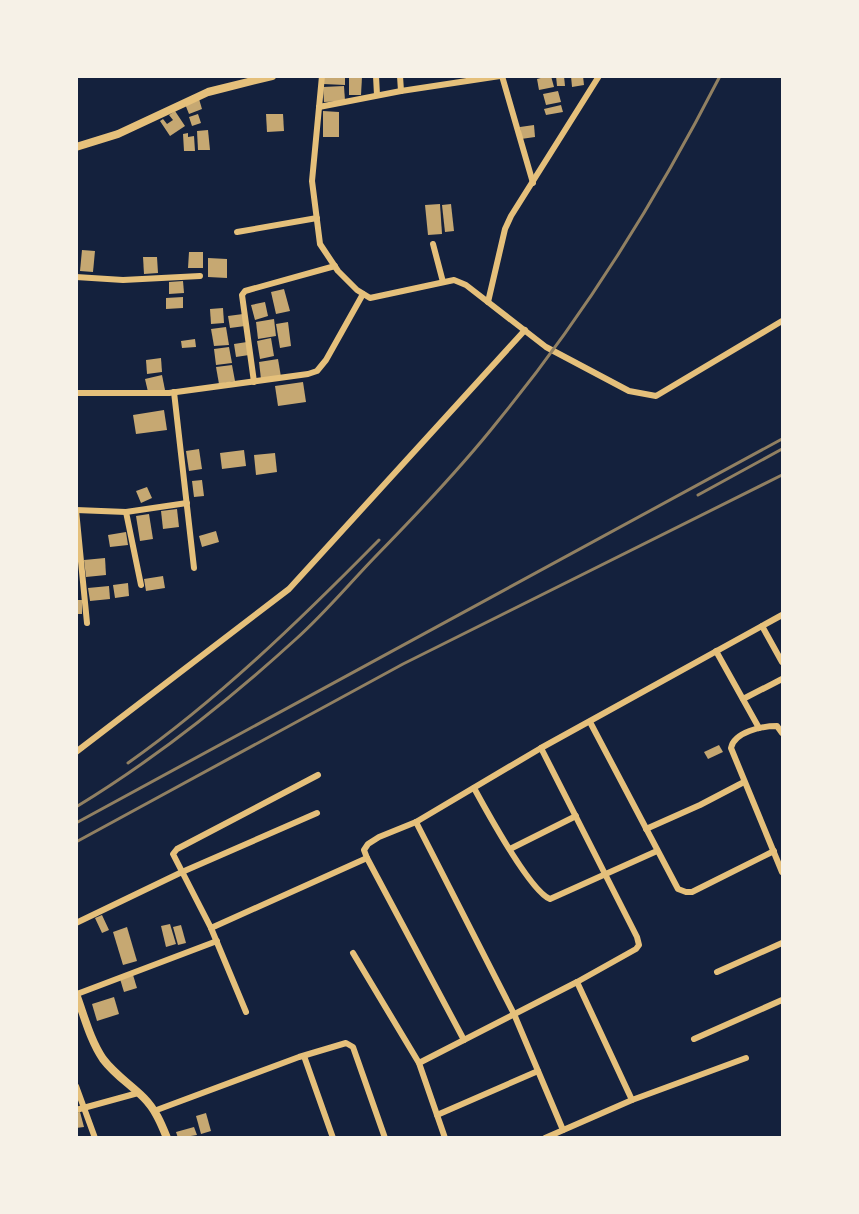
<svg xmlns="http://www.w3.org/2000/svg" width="859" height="1214" viewBox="0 0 859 1214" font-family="'Noto Sans',sans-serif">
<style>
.building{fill:#c6a872}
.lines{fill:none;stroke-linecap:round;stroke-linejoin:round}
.minor{stroke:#e5c07b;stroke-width:6}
.tertiary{stroke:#e5c07b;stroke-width:8}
.rail{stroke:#918062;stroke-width:3}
</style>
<rect width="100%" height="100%" fill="#14213d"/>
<!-- building -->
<g class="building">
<polygon points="324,76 345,76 345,85 323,84"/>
<polygon points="548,76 551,76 554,87 539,90 537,79"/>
<polygon points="556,76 564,76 565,86 557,86"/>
<polygon points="571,76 583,76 584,85 572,87"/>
<polygon points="349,77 362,77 361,95 349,95"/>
<polygon points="344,86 345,101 324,102 323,87"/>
<polygon points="558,91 561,102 546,105 543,94"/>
<polygon points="199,99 202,109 189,114 185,104"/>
<polygon points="561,105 563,112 546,115 544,109"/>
<polygon points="175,111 185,126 170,136 160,121 163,119 167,124 173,120 169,115"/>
<polygon points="323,111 339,112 339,137 323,137"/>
<polygon points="198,114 201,123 192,126 189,117"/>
<polygon points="266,114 283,114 284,131 267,132"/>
<polygon points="534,125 535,137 521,139 520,127"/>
<polygon points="208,130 210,150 198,150 197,131"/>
<polygon points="188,133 188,137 194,136 195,151 184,151 183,134"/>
<polygon points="440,204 442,234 428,235 425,205"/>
<polygon points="451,204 454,231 445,232 442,205"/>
<polygon points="82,250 95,251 93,272 80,271"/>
<polygon points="189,252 203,252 203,268 188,268"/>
<polygon points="143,257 157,257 158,273 144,274"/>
<polygon points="208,258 227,259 227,278 208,277"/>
<polygon points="183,281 184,293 169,294 169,282"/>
<polygon points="284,289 290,311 276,314 271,292"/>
<polygon points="183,297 183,308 166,309 166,298"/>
<polygon points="265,302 268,316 255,320 251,305"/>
<polygon points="223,308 224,323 211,324 210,309"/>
<polygon points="243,314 245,326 230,328 228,316"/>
<polygon points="274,319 276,336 258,339 256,322"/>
<polygon points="288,322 291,346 280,348 276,324"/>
<polygon points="226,327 229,345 214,346 211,329"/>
<polygon points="271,338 274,356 260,359 257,341"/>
<polygon points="195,339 196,347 182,348 181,341"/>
<polygon points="247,342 249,355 236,357 234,344"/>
<polygon points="229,347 232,363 216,365 214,349"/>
<polygon points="161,358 162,372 147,374 146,360"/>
<polygon points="278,359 281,377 261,379 259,362"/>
<polygon points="232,365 235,381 219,384 216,367"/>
<polygon points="162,375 165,390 148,392 145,379"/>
<polygon points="303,382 306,402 278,406 275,386"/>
<polygon points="164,410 167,430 136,434 133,415"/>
<polygon points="199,449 202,469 189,471 186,451"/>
<polygon points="244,450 246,466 222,469 220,453"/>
<polygon points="275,453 277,472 256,475 254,455"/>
<polygon points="202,480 204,496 194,497 192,481"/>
<polygon points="147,487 152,498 141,503 136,491"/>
<polygon points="177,509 179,527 163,529 161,511"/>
<polygon points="149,514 153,539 140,541 136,516"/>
<polygon points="216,531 219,542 202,547 199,536"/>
<polygon points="126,532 128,545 110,547 108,535"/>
<polygon points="105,558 106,575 86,577 84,560"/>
<polygon points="163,576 165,588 146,591 144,579"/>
<polygon points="128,583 129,596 115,598 113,585"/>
<polygon points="109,586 110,599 90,601 88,588"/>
<rect x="76" y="600" width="6" height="14"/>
<polygon points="719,745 723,752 708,759 704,752"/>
<polygon points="102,915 109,930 102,933 95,918"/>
<polygon points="170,924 176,944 166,947 161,926"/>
<polygon points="181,925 186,943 178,945 173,927"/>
<polygon points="127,927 137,961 123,965 113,932"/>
<polygon points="133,975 137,988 124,992 120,979"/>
<polygon points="114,997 119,1014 97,1021 92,1004"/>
<polygon points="80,1112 84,1127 76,1128 76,1113"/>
<polygon points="206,1113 211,1131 201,1134 196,1116"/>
<polygon points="194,1127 197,1135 178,1138 176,1132"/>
</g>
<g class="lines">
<!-- minor -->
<g class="minor">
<polyline points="322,76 312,181 320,244 338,271 357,290 370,298 454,280 466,285 546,347 629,391 656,396 782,321"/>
<polyline points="376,76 377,95"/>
<polyline points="400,76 401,91"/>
<polyline points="502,76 533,183"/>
<polyline points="319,107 401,91 500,76"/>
<polyline points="237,232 317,218"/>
<polyline points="433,244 443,282"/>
<polyline points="76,277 123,280 200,276"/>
<polyline points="488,302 505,229 511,216 599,76"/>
<polyline points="254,382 242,295 245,291 335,266"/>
<polyline points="174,392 194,568"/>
<polyline points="76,393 169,393 308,374 317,371 326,360 363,294"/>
<polyline points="76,510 87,623"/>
<polyline points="76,510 126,512 187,503"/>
<polyline points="126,512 141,585"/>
<polyline points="762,626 782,662"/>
<polyline points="716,651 759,728"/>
<polyline points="743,699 782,679"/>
<polyline points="590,722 678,889 686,892 692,892 774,851"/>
<path d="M 782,733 L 777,726 C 762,726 734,732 731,748 L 782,872"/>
<polyline points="76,752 289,589 525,330"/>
<path d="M 474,788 C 486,810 530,891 550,899 L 657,851"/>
<polyline points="416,822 514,1014 563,1130"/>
<polyline points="646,829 700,805 744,782"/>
<polyline points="510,849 576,816"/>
<polyline points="76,923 182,872 317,813"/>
<polyline points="211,928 367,858"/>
<polyline points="353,953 419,1063 445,1138"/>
<polyline points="717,972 782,943"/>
<polyline points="577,982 632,1100"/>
<polyline points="77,994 217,941"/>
<polyline points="246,1012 211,928 173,854 177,849 318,775"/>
<polyline points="694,1039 782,1000"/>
<polyline points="464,1040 367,858 364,850 368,844 379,837 416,822 541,748 782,615"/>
<polyline points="304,1056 333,1138"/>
<polyline points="419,1063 577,982 636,949 639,945 637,937 541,748"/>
<polyline points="76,1086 95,1138"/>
<polyline points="76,1110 138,1093"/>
<polyline points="154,1111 299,1057 346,1043 353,1047 385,1138"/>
<polyline points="437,1115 538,1071"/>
<polyline points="545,1138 632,1100 746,1058"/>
</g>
<!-- tertiary -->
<g class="tertiary">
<polyline points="76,147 118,134 208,92 272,76"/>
<path d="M 76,994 C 84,1015 90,1040 103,1059 C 115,1075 130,1084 144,1098 C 155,1109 161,1123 167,1138"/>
</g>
<!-- rail -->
<g class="rail">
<polyline points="698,495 782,449"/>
<path d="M 128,763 C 220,698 300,620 379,540"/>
<path d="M 76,807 C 155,759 228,701 296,639 C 324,614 349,584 375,557 C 418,513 460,469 498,421 C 585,315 657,199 720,76"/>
<polyline points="76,823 782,439"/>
<polyline points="76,842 403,664 782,475"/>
</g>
</g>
<!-- border -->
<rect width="859" height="1214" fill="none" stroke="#f6f1e7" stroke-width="156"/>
</svg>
